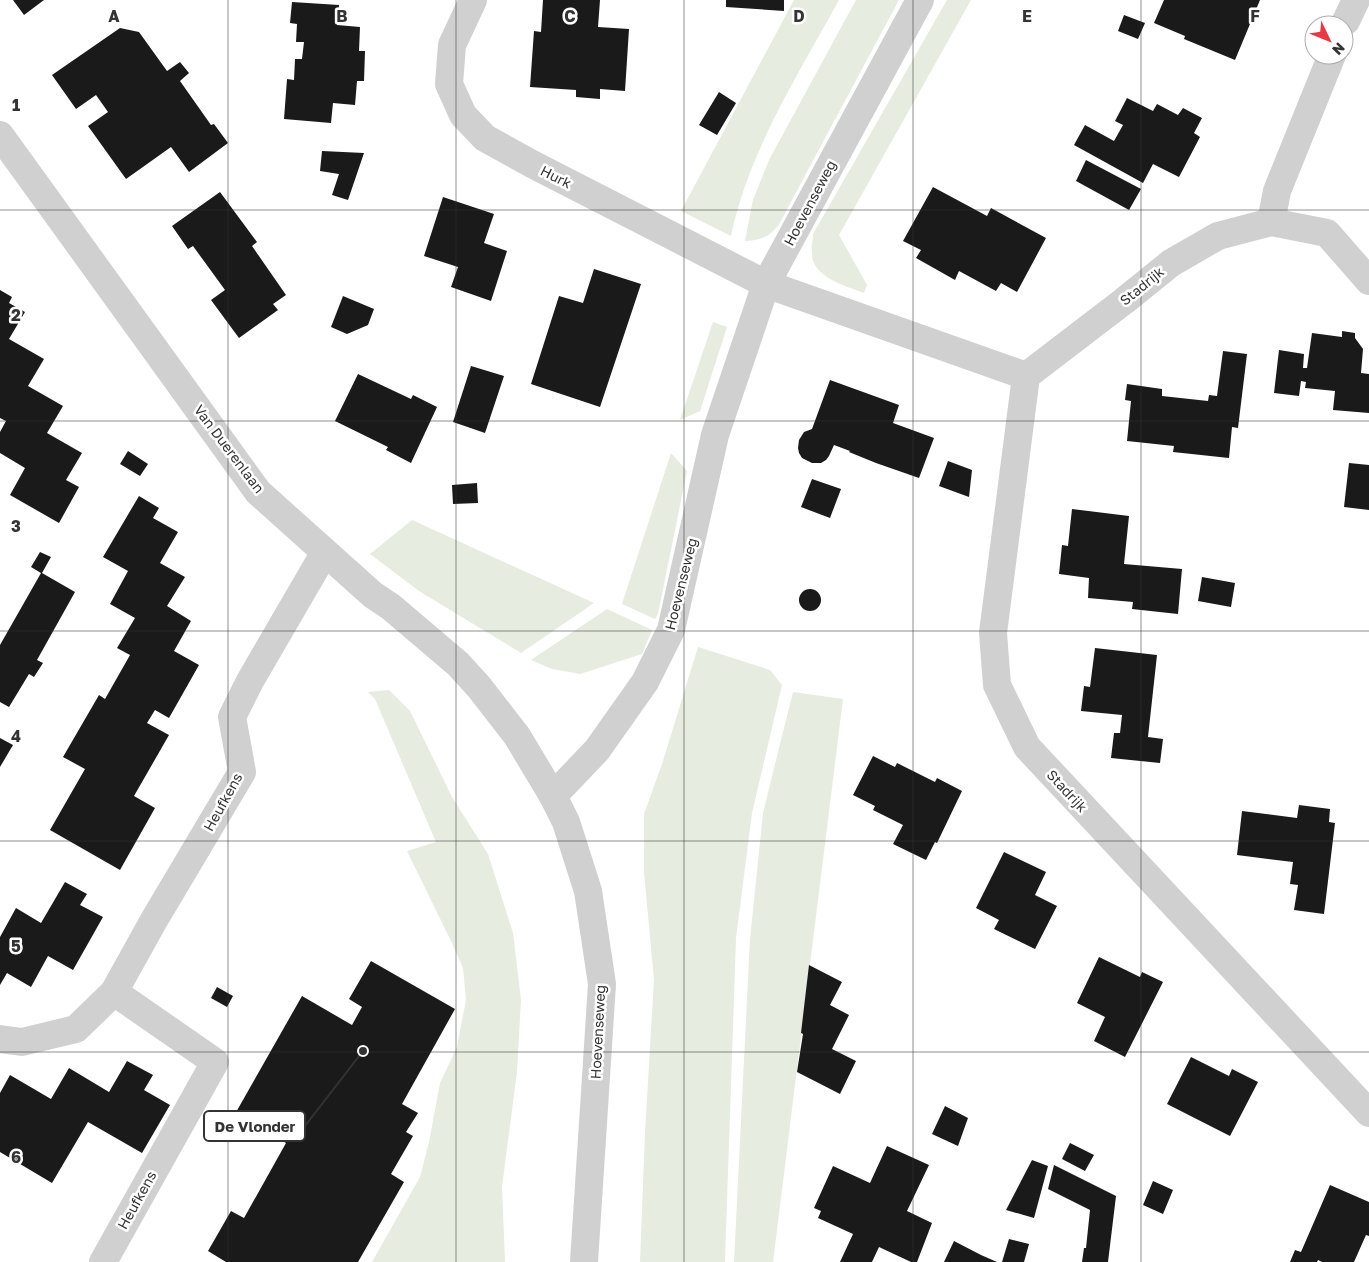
<svg xmlns="http://www.w3.org/2000/svg" width="1369" height="1262" viewBox="0 0 1369 1262" font-family="'Golos Text',sans-serif">
<style>
.green{fill:#e6ecdf}
.building{fill:#1a1a1a}
.lines{fill:none;stroke-linecap:round;stroke-linejoin:round}
.minor{stroke:#d0d0d0;stroke-width:28}
.tertiary{stroke:#d0d0d0;stroke-width:28}
.grid{fill:none;stroke:#333;stroke-width:1;stroke-opacity:0.55}
.labels{text-anchor:middle;stroke-width:5;stroke-linejoin:round;paint-order:stroke}
.street-label{font-size:14px;fill:#333;stroke:#fff}
.grid-label{font-size:16px;text-anchor:middle;font-weight:bold;fill:#333;stroke:#fff;stroke-width:5;stroke-linejoin:round;paint-order:stroke}
.leader{fill:none;stroke:#333;stroke-width:2}
.callout-dot{fill:#333;stroke:#fff;stroke-width:2}
.callout{fill:#fff;stroke:#333;stroke-width:2}
.callout-label{font-size:15px;text-anchor:middle;font-weight:bold;fill:#333}
</style>
<rect width="100%" height="100%" fill="#fff"/>
<!-- green -->
<g class="green">
<path d="M 794,0 L 839,0 C 798,75 749,150 731,236 L 681,211 Z"/>
<path d="M 856,0 L 899,0 L 778,226 C 767,238 761,240 745,241 L 753,200 L 769,160 Z"/>
<path d="M 947,0 L 971,0 L 839,235 L 867,285 L 864,293 C 846,286 812,277 812,254 C 811,248 813,241 813,234 Z"/>
<polygon points="713,322 727,327 700,411 680,420"/>
<polygon points="671,453 687,471 658,614 655,619 622,604"/>
<polygon points="412,520 594,603 521,653 419,591 370,554"/>
<polygon points="607,609 652,630 642,654 580,674 552,669 531,660"/>
<polygon points="698,647 770,670 782,685 752,813 736,938 725,1262 640,1262 645,1133 654,980 644,872 644,814 663,761"/>
<polygon points="389,690 410,711 452,797 488,854 513,933 521,1000 517,1072 502,1187 505,1262 372,1262 420,1177 429,1142 440,1083 457,1047 466,1000 463,968 451,941 407,851 436,842 375,699 368,692"/>
<polygon points="793,692 843,699 773,1262 734,1262 750,939 763,813"/>
</g>
<!-- building -->
<g class="building">
<polygon points="13,0 44,0 24,15"/>
<polygon points="543,0 600,0 598,27 629,29 625,91 600,89 600,99 576,97 576,90 530,87 534,31 541,32"/>
<polygon points="726,0 784,0 784,11 726,7"/>
<polygon points="1164,0 1260,0 1235,60 1184,39 1185,36 1154,23"/>
<polygon points="292,2 339,5 337,25 360,27 359,51 365,51 364,81 357,81 355,105 333,103 331,123 284,119 287,79 294,80 295,59 302,59 304,42 296,42 297,24 290,23"/>
<polygon points="1124,15 1145,23 1138,39 1118,31"/>
<polygon points="120,28 139,32 167,71 180,62 189,73 180,81 211,125 214,124 228,143 189,172 171,147 126,179 88,126 108,112 96,95 76,109 52,75"/>
<polygon points="719,92 736,103 717,135 699,125"/>
<polygon points="1127,98 1153,111 1157,104 1178,115 1183,108 1202,118 1194,133 1200,137 1179,177 1153,164 1143,183 1074,145 1085,125 1114,141 1123,125 1115,121"/>
<polygon points="322,151 364,153 348,200 332,195 339,174 320,171"/>
<polygon points="1086,160 1141,189 1129,210 1076,181"/>
<polygon points="933,187 987,216 991,208 1046,238 1017,292 1001,283 996,291 959,271 955,280 916,258 921,250 903,241"/>
<polygon points="220,192 257,242 252,246 286,295 273,304 278,310 239,338 211,300 225,290 193,246 188,249 172,226"/>
<polygon points="443,197 494,214 484,243 507,251 491,301 451,287 458,267 424,256"/>
<polygon points="594,269 641,284 600,407 531,384 559,296 583,303"/>
<polygon points="0,290 12,297 9,303 25,312 9,339 44,359 28,386 63,406 47,433 82,453 66,480 79,487 59,523 10,495 25,468 0,453 0,432 6,421 0,418"/>
<polygon points="343,296 374,309 368,325 347,334 331,327"/>
<polygon points="1342,331 1355,333 1355,338 1363,349 1361,373 1369,374 1369,413 1333,410 1335,391 1305,388 1306,382 1301,381 1299,396 1274,393 1279,350 1304,354 1303,368 1307,368 1312,333 1342,337"/>
<polygon points="1223,351 1247,354 1238,428 1232,427 1229,458 1173,452 1174,446 1127,441 1131,401 1125,400 1127,384 1162,389 1162,396 1208,401 1209,395 1217,396"/>
<polygon points="471,366 504,376 485,433 453,422"/>
<polygon points="358,374 411,399 413,395 437,407 411,463 386,450 388,447 335,421"/>
<polygon points="830,380 899,405 893,423 934,438 919,478 876,463 849,452 850,451 834,445 829,456 826,460 821,463 812,463 802,458 799,453 798,448 799,440 804,432 812,429"/>
<polygon points="128,451 148,464 140,476 120,464"/>
<polygon points="948,461 972,470 969,497 939,486"/>
<polygon points="1349,463 1369,465 1369,510 1344,507"/>
<polygon points="812,479 841,489 830,518 801,507"/>
<polygon points="477,483 478,503 453,504 452,485"/>
<polygon points="139,496 159,508 153,518 178,532 160,563 185,577 167,606 191,621 174,651 199,665 169,718 155,710 147,723 169,735 134,796 155,808 120,870 50,830 85,769 63,757 99,695 105,699 130,655 117,648 135,618 110,604 128,571 103,557"/>
<polygon points="1072,509 1129,516 1124,564 1182,569 1178,614 1132,609 1133,602 1088,598 1089,578 1059,574 1062,545 1068,546"/>
<polygon points="40,552 51,557 42,573 75,592 37,660 43,663 34,677 29,674 9,707 0,702 0,645 41,573 31,567"/>
<polygon points="1202,577 1235,583 1231,607 1198,601"/>
<circle cx="810" cy="600" r="11"/>
<polygon points="1095,648 1157,655 1148,737 1163,739 1160,763 1111,758 1114,733 1120,733 1122,715 1081,711 1084,686 1090,687"/>
<polygon points="0,738 13,745 0,767"/>
<polygon points="873,756 895,767 897,763 935,782 937,778 962,791 937,843 935,842 926,860 893,844 903,825 873,810 875,806 853,795"/>
<polygon points="1299,805 1330,809 1329,822 1335,823 1324,914 1294,910 1298,885 1290,884 1293,862 1237,855 1242,811 1297,818"/>
<polygon points="1004,852 1046,872 1035,895 1057,906 1035,949 994,929 999,920 976,908"/>
<polygon points="65,882 87,894 80,905 103,917 73,970 48,956 31,987 7,973 0,985 0,937 16,908 41,923"/>
<polygon points="1099,957 1140,977 1142,972 1163,982 1125,1057 1094,1041 1105,1017 1077,1003"/>
<polygon points="371,961 455,1009 402,1104 418,1113 406,1132 413,1136 391,1174 404,1182 358,1262 226,1262 208,1251 231,1211 244,1218 286,1143 235,1114 302,996 352,1025 362,1007 349,999"/>
<polygon points="809,965 842,982 830,1005 849,1015 832,1049 856,1061 840,1094 797,1072 803,1034 801,1033"/>
<polygon points="217,987 233,996 227,1007 211,998"/>
<polygon points="1191,1057 1229,1076 1232,1069 1258,1082 1230,1136 1167,1104"/>
<polygon points="127,1061 153,1075 144,1090 170,1105 142,1153 88,1122 52,1183 0,1152 0,1093 10,1075 51,1099 69,1068 109,1092"/>
<polygon points="945,1106 968,1118 958,1146 932,1134"/>
<polygon points="1070,1143 1094,1155 1085,1171 1062,1159"/>
<polygon points="887,1146 929,1165 907,1211 932,1223 917,1262 911,1262 879,1247 872,1262 840,1262 853,1234 818,1218 821,1211 814,1208 833,1166 870,1183"/>
<polygon points="1032,1160 1048,1166 1034,1218 1006,1210"/>
<polygon points="1054,1165 1116,1196 1108,1262 1082,1262 1084,1248 1086,1248 1090,1210 1048,1189"/>
<polygon points="1153,1181 1173,1190 1163,1214 1143,1205"/>
<polygon points="1330,1185 1369,1202 1369,1236 1366,1235 1354,1262 1322,1262 1318,1260 1317,1262 1290,1262 1295,1250 1301,1252"/>
<polygon points="1009,1239 1029,1244 1024,1262 1002,1262"/>
<polygon points="954,1241 981,1255 997,1262 944,1262"/>
</g>
<g class="lines">
<!-- minor -->
<g class="minor">
<polyline points="473,0 452,45 449,84 463,115 485,138 532,164 766,284 1026,376"/>
<polyline points="1346,21 1356,0"/>
<polyline points="1271,222 1277,191 1332,55"/>
<polyline points="1369,281 1327,233 1271,222 1218,236 1171,263 1124,301 1026,376 993,633 997,685 1027,747 1369,1113"/>
<polyline points="553,796 597,750 645,682 671,630 715,435 766,284 920,0"/>
<polyline points="0,1039 22,1042 76,1029 114,992 154,920 242,772 232,717 250,681 325,552"/>
<polyline points="103,1262 215,1062 114,992"/>
</g>
<!-- tertiary -->
<polyline class="tertiary" points="0,135 258,492 373,595 391,607 458,664 479,687 517,736 553,796 566,822 588,891 602,984 584,1262"/>
</g>
<!-- grid -->
<path class="grid" d="M 228,0 L 228,1262M 456,0 L 456,1262M 684,0 L 684,1262M 913,0 L 913,1262M 1141,0 L 1141,1262M 0,210 L 1369,210M 0,421 L 1369,421M 0,631 L 1369,631M 0,841 L 1369,841M 0,1052 L 1369,1052"/>
<g class="labels">
<!-- street labels -->
<g class="street-label">
<text transform="translate(556 177) rotate(27)" y="5">Hurk</text>
<text transform="translate(810 203) rotate(-62)" y="5">Hoevenseweg</text>
<text transform="translate(1142 286) rotate(-39)" y="5">Stadrijk</text>
<text transform="translate(229 449) rotate(53)" y="5">Van Duerenlaan</text>
<text transform="translate(681 584) rotate(-76)" y="5">Hoevenseweg</text>
<text transform="translate(1067 791) rotate(47)" y="5">Stadrijk</text>
<text transform="translate(223 802) rotate(-61)" y="5">Heufkens</text>
<text transform="translate(598 1032) rotate(-87)" y="5">Hoevenseweg</text>
<text transform="translate(137 1200) rotate(-61)" y="5">Heufkens</text>
</g>
</g>
<g class="grid-label">
<text x="114" y="22">A</text>
<text x="342" y="22">B</text>
<text x="570" y="22">C</text>
<text x="799" y="22">D</text>
<text x="1027" y="22">E</text>
<text x="1255" y="22">F</text>
<text x="16" y="111">1</text>
<text x="16" y="321">2</text>
<text x="16" y="532">3</text>
<text x="16" y="742">4</text>
<text x="16" y="952">5</text>
<text x="16" y="1163">6</text>
</g>
<!-- callouts -->
<path class="leader" d="M363 1051L305 1126"/>
<circle class="callout-dot" cx="363" cy="1051" r="5"/>
<rect class="callout" x="204" y="1111" width="101" height="30" rx="5"/>
<g class="callout-label">
<text x="255" y="1132">De Vlonder</text>
</g>
<!-- north arrow -->
<g transform="translate(1329 40) rotate(133)"><circle r="24" fill="#ffffff" stroke="#adadad"/>
<path d="M0-4L9 19L0 12L-9 19Z" fill="#e63946"/>
<text y="-8" font-size="14" font-weight="bold" text-anchor="middle" fill="#333333">N</text>
</g>
</svg>
